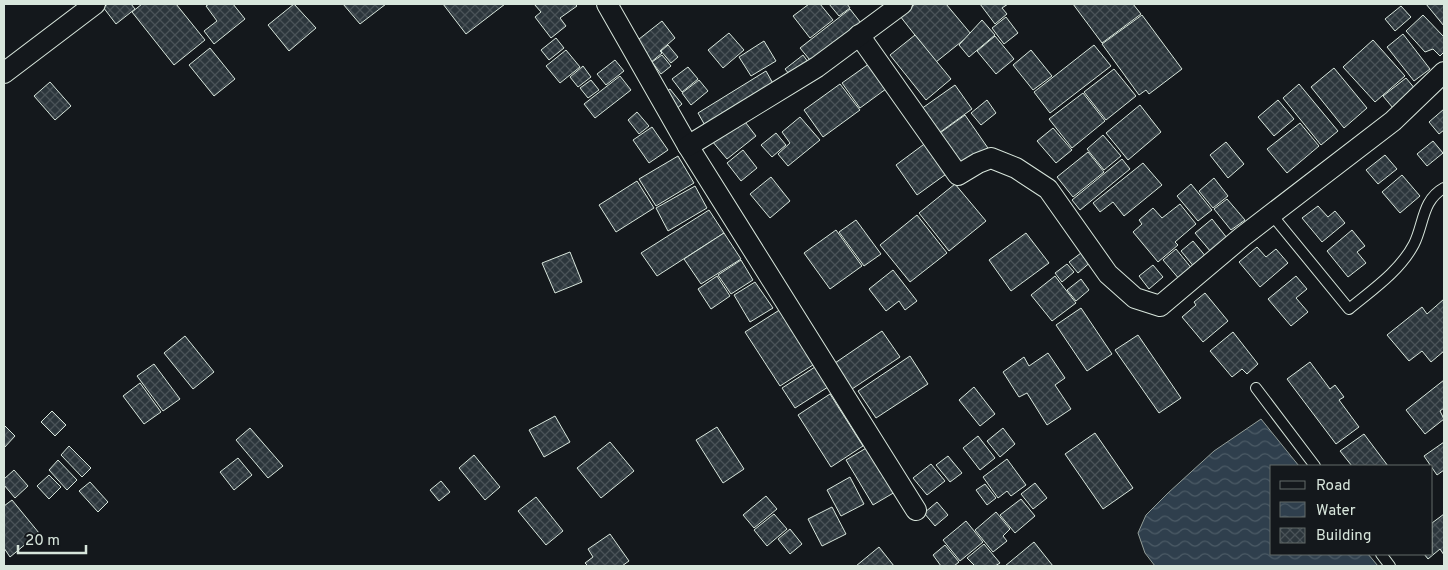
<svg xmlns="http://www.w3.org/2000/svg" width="1448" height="570" viewBox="0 0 1448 570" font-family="Overpass,sans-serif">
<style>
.water{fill:url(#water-waves);stroke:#939e99}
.building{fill:url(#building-cross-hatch);stroke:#d8e6dc}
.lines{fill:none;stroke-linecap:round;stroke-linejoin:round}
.lane-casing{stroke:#d8e6dc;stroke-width:12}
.street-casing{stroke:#d8e6dc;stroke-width:22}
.lane{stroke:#14181c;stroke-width:10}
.street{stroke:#14181c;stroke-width:20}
</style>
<defs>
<pattern id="water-waves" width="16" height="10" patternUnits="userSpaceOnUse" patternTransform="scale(1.25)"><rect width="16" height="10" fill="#2f3f4d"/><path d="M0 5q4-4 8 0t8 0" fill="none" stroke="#4c5b66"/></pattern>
<pattern id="building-cross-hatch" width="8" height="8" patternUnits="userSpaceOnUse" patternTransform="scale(1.25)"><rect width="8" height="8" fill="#2c363c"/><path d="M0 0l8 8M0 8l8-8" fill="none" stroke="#4a5358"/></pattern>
</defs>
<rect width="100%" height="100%" fill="#14181c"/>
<!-- water -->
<polygon class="water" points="1261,419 1299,466 1272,466 1272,554 1368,554 1378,566 1155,566 1145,553 1138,533 1146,515 1168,493 1214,451"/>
<!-- building -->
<g class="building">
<polygon points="108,4 131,4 135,9 116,24 103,7"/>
<polygon points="142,4 176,4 205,40 174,65 132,12"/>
<polygon points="209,4 233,4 245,19 214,44 204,31 217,21 206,6"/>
<polygon points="294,4 316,28 289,51 268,25"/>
<polygon points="343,4 386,4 360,24"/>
<polygon points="443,4 505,4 466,34"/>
<polygon points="534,4 575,4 577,6 560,18 566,26 551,38 535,17 541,12"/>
<polygon points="809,4 820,4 833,20 810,38 793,16"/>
<polygon points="829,4 847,4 850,8 839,16"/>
<polygon points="915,4 946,4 971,34 936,62 900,16"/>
<polygon points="980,4 1008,4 1002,8 1007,14 995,24"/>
<polygon points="1073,4 1133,4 1141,14 1102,43"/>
<polygon points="1426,4 1444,4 1444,26"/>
<polygon points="1401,6 1411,17 1395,31 1385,19"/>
<polygon points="850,9 864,27 814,65 800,48"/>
<polygon points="1142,15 1182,69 1149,94 1146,90 1139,95 1102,44"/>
<polygon points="1423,15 1444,37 1444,52 1440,56 1433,49 1425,52 1406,31"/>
<polygon points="1006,17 1018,33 1004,44 992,28"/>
<polygon points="982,20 995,35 969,57 959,45"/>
<polygon points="662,21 675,38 660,51 662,53 650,63 634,43"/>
<polygon points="729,33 744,50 723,68 708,50"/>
<polygon points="1403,34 1430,69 1414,81 1387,47"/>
<polygon points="915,35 951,79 926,100 890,55"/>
<polygon points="995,36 1014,59 996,74 977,51"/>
<polygon points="556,38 564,48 549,60 541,50"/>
<polygon points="1373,40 1405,76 1375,102 1343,67"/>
<polygon points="764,41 776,61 751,76 739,57"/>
<polygon points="668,45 678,57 671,63 661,51"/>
<polygon points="1094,45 1111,66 1050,113 1034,92"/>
<polygon points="210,48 235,79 214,96 189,65"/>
<polygon points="566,50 580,67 560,83 546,66"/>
<polygon points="1031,50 1052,76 1033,90 1013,65"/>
<polygon points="662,55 671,66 661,74 652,62"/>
<polygon points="803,55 811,66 794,80 785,69"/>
<polygon points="615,60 624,71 606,85 597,74"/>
<polygon points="873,61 890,86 860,108 842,83"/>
<polygon points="583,66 591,77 578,87 570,77"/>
<polygon points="688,67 698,79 682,92 672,79"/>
<polygon points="1334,68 1367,108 1344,128 1311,87"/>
<polygon points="1114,69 1136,96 1106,120 1084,92"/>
<polygon points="766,71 775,87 707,129 698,113"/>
<polygon points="620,76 631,90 595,118 584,104"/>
<polygon points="1406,78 1416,90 1393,108 1383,96"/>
<polygon points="591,80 599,90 588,98 580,88"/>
<polygon points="699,80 708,91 691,105 682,93"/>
<polygon points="50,82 71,106 55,120 34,96"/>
<polygon points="840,84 860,110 823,137 804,110"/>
<polygon points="1299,84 1338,131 1321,145 1283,98"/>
<polygon points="955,85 972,109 932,138 914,114"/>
<polygon points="670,89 682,104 674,111 661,95"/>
<polygon points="1083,93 1105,121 1072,148 1049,119"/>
<polygon points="987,100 996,113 981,125 971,113"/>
<polygon points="1278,100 1294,119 1274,136 1258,117"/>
<polygon points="1140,105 1161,132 1128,160 1106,133"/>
<polygon points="1444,109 1444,130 1439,134 1429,122"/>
<polygon points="637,112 649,126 639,134 628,120"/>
<polygon points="965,115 990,151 958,173 933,138"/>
<polygon points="800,117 820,140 788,166 778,154 790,143 782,132"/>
<polygon points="742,118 756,136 727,159 712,141"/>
<polygon points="1300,123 1319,146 1287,173 1267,149"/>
<polygon points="652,127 668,150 649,163 633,140"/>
<polygon points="1053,128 1072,150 1056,163 1037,141"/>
<polygon points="776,133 786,145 772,157 761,145"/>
<polygon points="1103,135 1121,156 1104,170 1087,149"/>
<polygon points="1433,141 1443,153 1427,166 1417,154"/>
<polygon points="927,142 949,172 917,195 896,165"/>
<polygon points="1226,142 1244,164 1228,178 1210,155"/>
<polygon points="743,150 757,168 741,181 727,163"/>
<polygon points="1088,152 1104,172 1073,197 1057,177"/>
<polygon points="1385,155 1397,169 1378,184 1366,170"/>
<polygon points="678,156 694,183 656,206 639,179"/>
<polygon points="1122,159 1130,169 1080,210 1072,200"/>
<polygon points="1143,163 1162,185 1124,216 1113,202 1100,212 1093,203"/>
<polygon points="1402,175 1420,196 1400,213 1382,192"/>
<polygon points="771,177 790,201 770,218 750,194"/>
<polygon points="1214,178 1228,196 1213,208 1199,191"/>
<polygon points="637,181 654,208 616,232 599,205"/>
<polygon points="955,184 986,221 949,251 919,213"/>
<polygon points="1191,184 1212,210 1198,221 1177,196"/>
<polygon points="695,186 707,208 668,231 656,208"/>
<polygon points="1227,199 1245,220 1231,230 1214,209"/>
<polygon points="1180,204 1196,224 1175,242 1178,245 1158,262 1133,232 1142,224 1139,220 1153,208 1162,218"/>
<polygon points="1318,206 1328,217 1335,211 1345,223 1322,242 1302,218"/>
<polygon points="709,210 724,233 657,276 641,253"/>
<polygon points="917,215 947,253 910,282 880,245"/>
<polygon points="1212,219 1227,238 1211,252 1195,233"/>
<polygon points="856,220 881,254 864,266 839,232"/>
<polygon points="836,230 862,266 830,289 804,253"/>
<polygon points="1352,230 1365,246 1357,252 1366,263 1348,277 1327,251"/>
<polygon points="724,233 741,259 701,284 684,259"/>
<polygon points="1026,233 1049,263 1011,291 989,260"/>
<polygon points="1193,241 1207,258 1195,268 1181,251"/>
<polygon points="1257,247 1266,257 1276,249 1288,263 1260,287 1239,262"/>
<polygon points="1176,249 1193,270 1180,280 1163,260"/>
<polygon points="1085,250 1093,260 1078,273 1069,262"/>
<polygon points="570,252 582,282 555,293 542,263"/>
<polygon points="741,260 753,280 731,294 718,275"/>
<polygon points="1067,264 1074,272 1062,282 1055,273"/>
<polygon points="1153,265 1163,277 1149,289 1139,276"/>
<polygon points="893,270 917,301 905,310 899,301 886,311 869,289"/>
<polygon points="717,276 730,296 711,309 698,289"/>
<polygon points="1055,276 1076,303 1052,321 1031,295"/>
<polygon points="1296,276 1307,289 1296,298 1308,312 1291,326 1268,299"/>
<polygon points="1081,279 1089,290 1076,301 1067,290"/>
<polygon points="755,282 773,308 750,322 734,295"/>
<polygon points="1205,293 1228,321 1203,342 1182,317 1196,305 1194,302"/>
<polygon points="1444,299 1444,351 1431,362 1422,351 1409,361 1387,335 1422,307 1427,314"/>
<polygon points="1081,308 1112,354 1087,371 1056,325"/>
<polygon points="781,309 816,363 780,386 745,332"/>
<polygon points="882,331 900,357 849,391 832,365"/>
<polygon points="1233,332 1258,364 1247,374 1242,369 1232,377 1210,351"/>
<polygon points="1138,335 1181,398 1159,413 1115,350"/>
<polygon points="185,336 214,372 193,389 164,353"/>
<polygon points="1048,353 1065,378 1055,385 1071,409 1047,425 1027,393 1019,397 1003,372 1024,357 1029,366"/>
<polygon points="910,356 928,384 876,418 858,391"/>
<polygon points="1310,362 1330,389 1335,385 1344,397 1339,400 1359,427 1336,444 1287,379"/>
<polygon points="154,364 180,399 163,411 137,376"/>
<polygon points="815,367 828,387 795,408 782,388"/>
<polygon points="1444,380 1444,408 1440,411 1444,419 1425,434 1406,410"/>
<polygon points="140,383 161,412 144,424 123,396"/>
<polygon points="974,387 995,414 980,426 959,400"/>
<polygon points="830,394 863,446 831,467 798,415"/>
<polygon points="52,411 66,425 55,436 41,422"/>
<polygon points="555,416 570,442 544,457 529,430"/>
<polygon points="4,425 15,436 4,448"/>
<polygon points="717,427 744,469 723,483 696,440"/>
<polygon points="250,428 283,466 268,478 236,440"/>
<polygon points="1003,428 1015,444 1000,457 987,441"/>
<polygon points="1095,433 1133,488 1103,509 1065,454"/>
<polygon points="1364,434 1388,466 1352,466 1340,451"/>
<polygon points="978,436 995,458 980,470 963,448"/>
<polygon points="610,442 634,471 601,498 577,468"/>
<polygon points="1444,442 1444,470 1437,475 1424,456"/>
<polygon points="69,446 91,468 82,477 61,455"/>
<polygon points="868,447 895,492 873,505 846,460"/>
<polygon points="474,455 500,487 485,500 459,468"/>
<polygon points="948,456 962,473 950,482 936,465"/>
<polygon points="238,458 252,475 234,490 220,472"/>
<polygon points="1007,459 1026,485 1011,496 1007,491 998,498 983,477"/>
<polygon points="58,460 77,480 67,490 49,470"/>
<polygon points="931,464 945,481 927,495 913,478"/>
<polygon points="14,470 28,486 15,498 4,485 4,479"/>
<polygon points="49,475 61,487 49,499 37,486"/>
<polygon points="850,477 864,504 841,516 827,490"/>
<polygon points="441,481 450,492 439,501 430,490"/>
<polygon points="90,482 108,502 98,512 79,491"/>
<polygon points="1035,483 1047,498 1033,509 1021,494"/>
<polygon points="985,484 996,498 987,505 976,490"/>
<polygon points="766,496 777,509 754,528 743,515"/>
<polygon points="536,497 563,531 546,545 518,511"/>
<polygon points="1021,499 1035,516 1015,533 1000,515"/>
<polygon points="12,500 39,533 10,557 4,548 4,506"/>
<polygon points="937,502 948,515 935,526 924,513"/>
<polygon points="832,507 846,534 822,546 808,519"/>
<polygon points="996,512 1010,529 1003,536 1007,541 993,552 975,530"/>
<polygon points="774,514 787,529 767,546 754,530"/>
<polygon points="1444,514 1444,555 1440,549 1428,559 1424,554 1432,554 1432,523"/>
<polygon points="966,521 983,542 960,561 943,540"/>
<polygon points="790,529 802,544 790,554 778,539"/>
<polygon points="610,534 629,561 622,566 588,566 585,563 593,557 588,549"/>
<polygon points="1034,542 1053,566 1005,566"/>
<polygon points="984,544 1000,563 995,566 975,566 967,558"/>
<polygon points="945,545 959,562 954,566 941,566 933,555"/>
<polygon points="879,547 894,566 856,566"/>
</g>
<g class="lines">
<defs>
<g id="lane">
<path d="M 1272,215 L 1349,309 C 1372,290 1400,271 1414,244 C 1424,224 1422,200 1444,188"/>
<polyline points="1256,388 1315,466"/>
<polyline points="1381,554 1390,566"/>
</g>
<g id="street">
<polyline points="607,4 688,146 916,510"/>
<polyline points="859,35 958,175 978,163 991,158 1016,168 1048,189 1108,274 1135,298 1160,306 1242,237 1393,121 1444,72"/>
<polyline points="4,73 95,4"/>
<polyline points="688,146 817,67 902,4"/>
</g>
</defs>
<!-- lane casing -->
<use href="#lane" class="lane-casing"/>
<!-- street casing -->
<use href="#street" class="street-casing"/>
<!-- lane -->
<use href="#lane" class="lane"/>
<!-- street -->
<use href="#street" class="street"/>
</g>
<!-- border -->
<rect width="1448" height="570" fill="none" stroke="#d8e6dc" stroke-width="10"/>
<!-- legend -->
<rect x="1270" y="465" width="162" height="90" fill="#14181c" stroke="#626a69"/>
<rect x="1280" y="481" width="25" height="8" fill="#14181c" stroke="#626a69"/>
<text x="1316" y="490" font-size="15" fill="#d8e6dc">Road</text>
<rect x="1280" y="502" width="25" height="15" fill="url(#water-waves)" stroke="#626a69"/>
<text x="1316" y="515" font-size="15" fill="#d8e6dc">Water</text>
<rect x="1280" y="528" width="25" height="15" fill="url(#building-cross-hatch)" stroke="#626a69"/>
<text x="1316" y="540" font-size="15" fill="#d8e6dc">Building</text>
<!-- scale -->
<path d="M18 545v8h68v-8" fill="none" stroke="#d8e6dc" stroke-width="2.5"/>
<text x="25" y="545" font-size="15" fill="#d8e6dc" stroke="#14181c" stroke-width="4" paint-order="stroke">20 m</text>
</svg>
